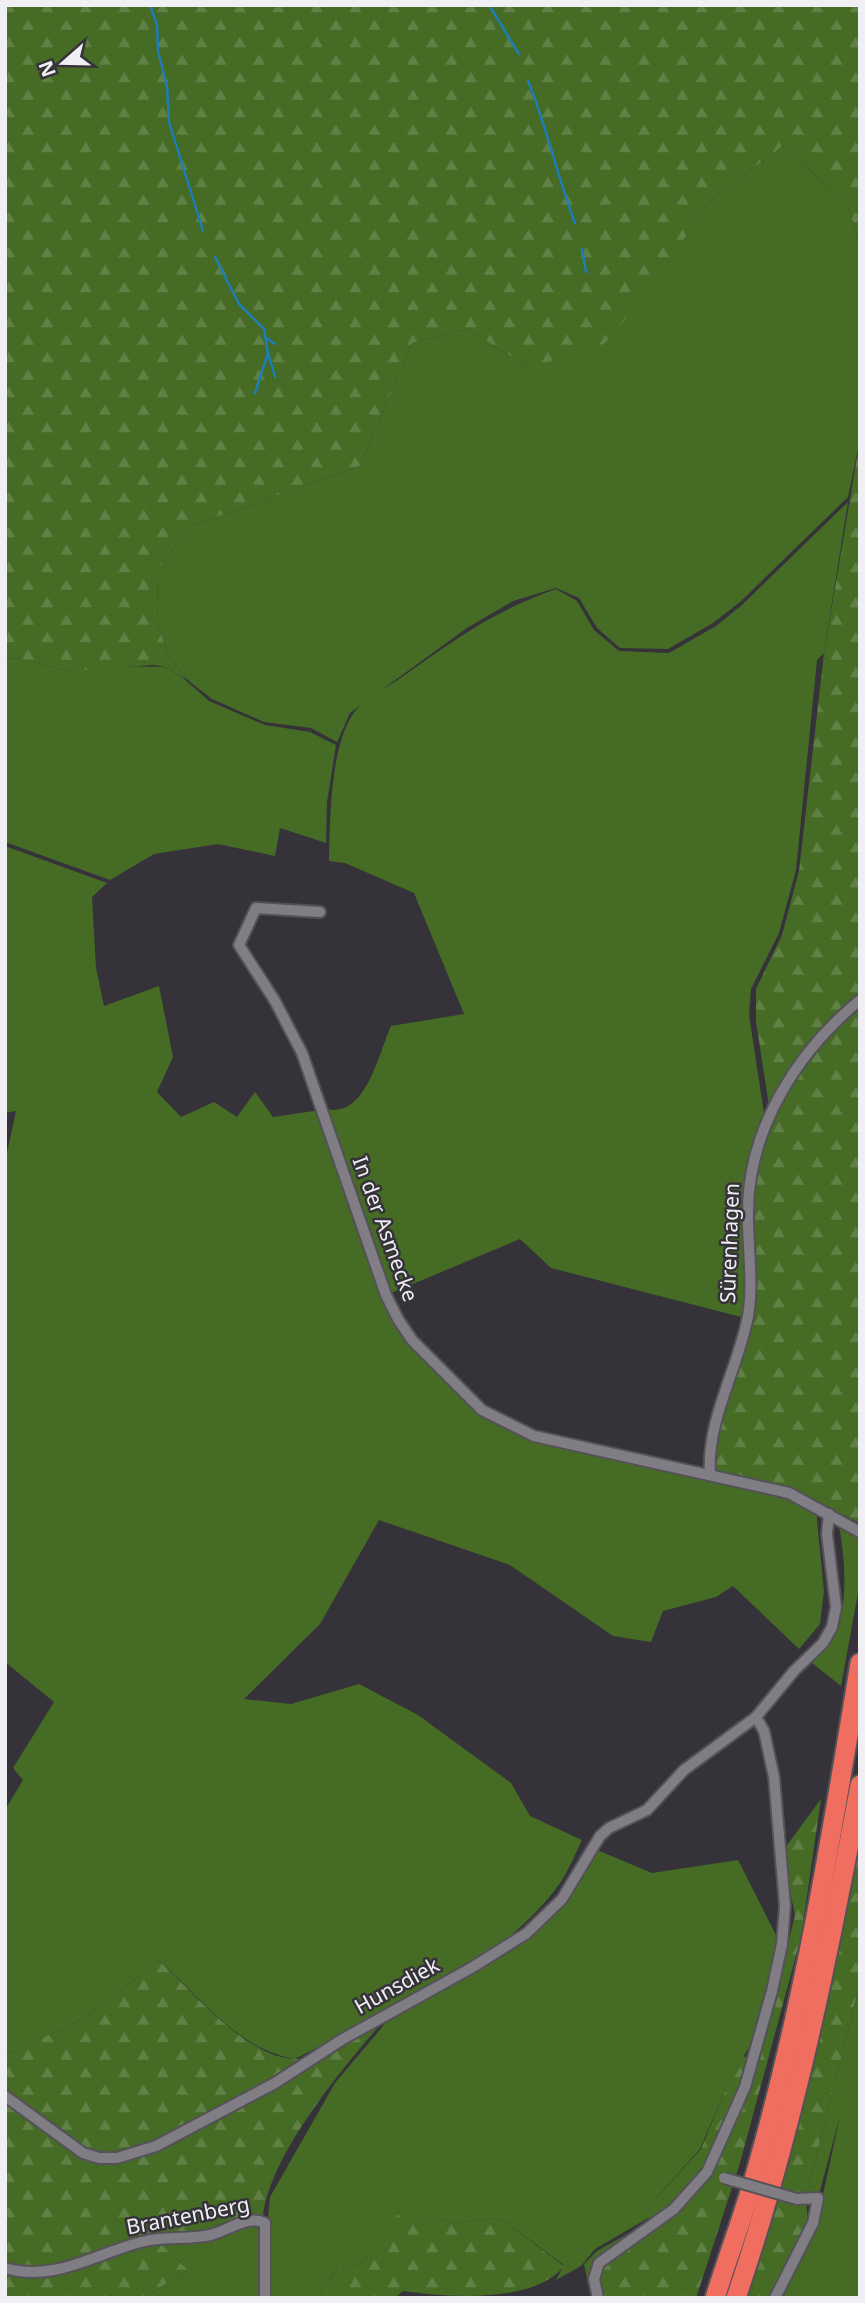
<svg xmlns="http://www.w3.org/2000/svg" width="865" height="2303" viewBox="0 0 865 2303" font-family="'Noto Sans',sans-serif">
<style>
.grass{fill:#456b25}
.forest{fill:url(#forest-firs)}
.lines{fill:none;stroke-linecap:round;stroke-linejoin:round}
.stream{stroke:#1d7eb6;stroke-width:2.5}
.minor-casing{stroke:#545157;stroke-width:14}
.motorway-casing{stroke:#545157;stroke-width:23}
.minor{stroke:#807d85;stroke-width:10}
.motorway{stroke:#ef6e60;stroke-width:19}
.minor-bridge-casing{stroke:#545157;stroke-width:14;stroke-linecap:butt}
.minor-bridge{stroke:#807d85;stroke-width:10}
.labels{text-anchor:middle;stroke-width:5;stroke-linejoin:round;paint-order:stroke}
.street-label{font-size:21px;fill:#f0eff3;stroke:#353339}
</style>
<defs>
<pattern id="forest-firs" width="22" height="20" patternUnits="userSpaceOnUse" patternTransform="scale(1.75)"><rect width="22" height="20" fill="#456b25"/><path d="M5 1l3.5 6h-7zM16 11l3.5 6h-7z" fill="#608045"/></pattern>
</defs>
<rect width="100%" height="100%" fill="#353339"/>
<!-- grass -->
<g class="grass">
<polygon points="783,146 847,204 860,243 860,440 848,497 740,602 713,623 668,649 620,648 597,628 579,598 556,588 513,601 467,628 350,713 337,742 311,728 264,722 212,699 190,682 170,659 158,625 157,572 188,527 360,466 412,343 468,329 529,368 657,281 707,203"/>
<path d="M 848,502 L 824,653 L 817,660 L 796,870 L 779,933 L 751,989 L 749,1015 L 765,1120 L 745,1318 L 551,1268 L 520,1239 L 389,1294 L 326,1109 C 366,1119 379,1052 391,1026 L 464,1014 L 414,893 L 345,863 L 329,861 C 330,821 330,741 356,710 C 366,698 386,688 399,679 C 455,640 491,612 556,589 L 577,601 L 594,630 L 619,651 L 669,653 L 716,626 L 742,605 Z"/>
<polygon points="5,658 23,659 67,671 111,666 165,667 182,677 209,701 265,725 310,732 336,745 327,802 326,843 280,828 275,856 218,844 154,854 110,880 5,842"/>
<path d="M 5,846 L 107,883 L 92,897 L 96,968 L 104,1006 L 159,986 L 173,1057 L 157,1092 L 181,1117 L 214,1102 L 237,1117 L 255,1092 L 273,1117 L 321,1110 L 384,1299 L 479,1413 L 533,1438 L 788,1496 L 816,1510 L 824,1591 L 820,1624 L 799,1649 L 733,1586 L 716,1597 L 663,1611 L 651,1642 L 613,1636 L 510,1565 L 379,1520 L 320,1624 L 244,1699 L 291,1704 L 359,1684 L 418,1715 L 511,1783 L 530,1816 L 582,1840 C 575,1854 569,1870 560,1883 C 502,1966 382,2013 295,2059 C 238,2050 201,1997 159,1961 L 81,2020 L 5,2055 L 5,1810 L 23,1780 L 13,1768 L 54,1702 L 5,1662 L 5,1162 L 16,1111 L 5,1113 Z"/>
<path d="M 839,1526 L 860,1540 L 860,1582 L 841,1686 L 812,1663 C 819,1655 829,1647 834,1637 C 849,1609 845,1557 839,1526 Z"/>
<polygon points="597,1850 652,1873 738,1860 778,1939 772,1972 756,2035 727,2086 700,2149 651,2204 650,2217 595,2249 581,2266 556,2280 564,2265 500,2218 455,2223 425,2216 372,2243 364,2262 335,2271 317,2298 267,2298 265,2247 270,2197 335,2083 394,2013 529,1938 560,1907"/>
<polygon points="860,1983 860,2298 779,2298 821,2204 840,2116 818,2198 806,2197"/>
<polygon points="260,2223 264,2298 143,2298 188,2270 158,2241"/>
</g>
<!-- forest -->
<g class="forest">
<polygon points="5,5 860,5 860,243 847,204 783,146 707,203 657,282 604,344 529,368 468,329 412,343 360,466 188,527 157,572 158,625 170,659 188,680 165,667 153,665 67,671 23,659 5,658"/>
<polygon points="860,440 860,1523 789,1489 715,1472 715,1439 749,1319 751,1184 771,1119 756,1021 756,989 782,935 799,871 824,653"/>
<polygon points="821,1799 801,1937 740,2163 696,2298 591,2298 584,2264 597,2251 649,2222 651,2204 701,2149 727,2086 743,2057 761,2055 795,1915 782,1852"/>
<polygon points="860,1825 860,1983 806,2197 808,2229 771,2298 742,2298"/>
<path d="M 159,1961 C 193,1991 249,2061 298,2059 C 313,2059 368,2026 386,2018 C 345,2065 269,2155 263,2217 L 214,2232 L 158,2241 L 188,2270 L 143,2298 L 5,2298 L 5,2055 L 81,2020 Z"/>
<path d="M 397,2215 L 425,2216 L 455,2223 L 500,2218 L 564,2266 C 535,2303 451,2298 403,2291 L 395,2298 L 317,2298 L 335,2271 L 364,2262 L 372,2243 Z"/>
</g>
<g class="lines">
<!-- stream -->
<g class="stream">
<polyline points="150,5 157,25 158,51 167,87 169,122 203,231"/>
<polyline points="489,5 519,54"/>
<path d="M 528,81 C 547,127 557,176 575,223"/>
<polyline points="582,249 586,272"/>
<polyline points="215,257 239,304 264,329 268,353 255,393"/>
<polyline points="266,338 275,344"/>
<polyline points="268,353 275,377"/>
</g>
<defs>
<g id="minor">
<polyline points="320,912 256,908 239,945 275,1001 302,1053 386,1295 398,1319 412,1340 482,1410 534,1436 789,1493 860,1532"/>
<path d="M 710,1475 C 706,1421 738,1369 748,1316 C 754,1280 747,1245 748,1210 C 749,1127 798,1051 860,1000"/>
<polyline points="5,2096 83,2153 99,2158 117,2158 156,2146 275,2083 343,2039 473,1967 527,1933 562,1899 600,1836 609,1828 647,1810 684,1770 756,1717 794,1671 823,1643 832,1627 836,1607 827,1534 829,1514"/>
<path d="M 5,2268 C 55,2283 98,2252 145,2241 C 166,2236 188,2240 210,2235 C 228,2231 247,2214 265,2223 L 265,2298"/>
<polyline points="598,2298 594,2279 599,2263 674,2209 707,2172 745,2087 772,1991 782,1944 785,1906 774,1777 764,1731 756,1717"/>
<polyline points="775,2298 813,2223 818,2198 797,2199"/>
</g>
<g id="motorway">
<path d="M 715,2298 C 728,2256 744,2214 756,2172 C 804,2005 832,1834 860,1663"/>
<path d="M 736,2298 C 793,2131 828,1959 860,1785"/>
</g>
</defs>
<!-- minor casing -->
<use href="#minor" class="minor-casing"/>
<!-- motorway casing -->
<use href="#motorway" class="motorway-casing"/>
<!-- minor -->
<use href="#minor" class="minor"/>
<!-- motorway -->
<use href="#motorway" class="motorway"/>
<defs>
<polyline id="minor-bridge" points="724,2178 797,2199"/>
</defs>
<!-- minor-bridge casing -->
<use href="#minor-bridge" class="minor-bridge-casing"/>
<!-- minor-bridge -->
<use href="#minor-bridge" class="minor-bridge"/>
</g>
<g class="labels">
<!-- street labels -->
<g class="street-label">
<text transform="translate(385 1229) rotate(70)" y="7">In der Asmecke</text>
<text transform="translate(730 1243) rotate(-88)" y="7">Sürenhagen</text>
<text transform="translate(397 1986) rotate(-29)" y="7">Hunsdiek</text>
<text transform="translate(188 2216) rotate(-11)" y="7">Brantenberg</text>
</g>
</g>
<!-- border -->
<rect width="865" height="2303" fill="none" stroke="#f0eff3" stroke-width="14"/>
<!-- north arrow -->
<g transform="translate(63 63) rotate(250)" stroke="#353339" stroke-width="5" paint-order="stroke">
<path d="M0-5L12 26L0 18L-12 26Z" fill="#f0eff3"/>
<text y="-10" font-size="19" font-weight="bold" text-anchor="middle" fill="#f0eff3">N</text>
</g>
</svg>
